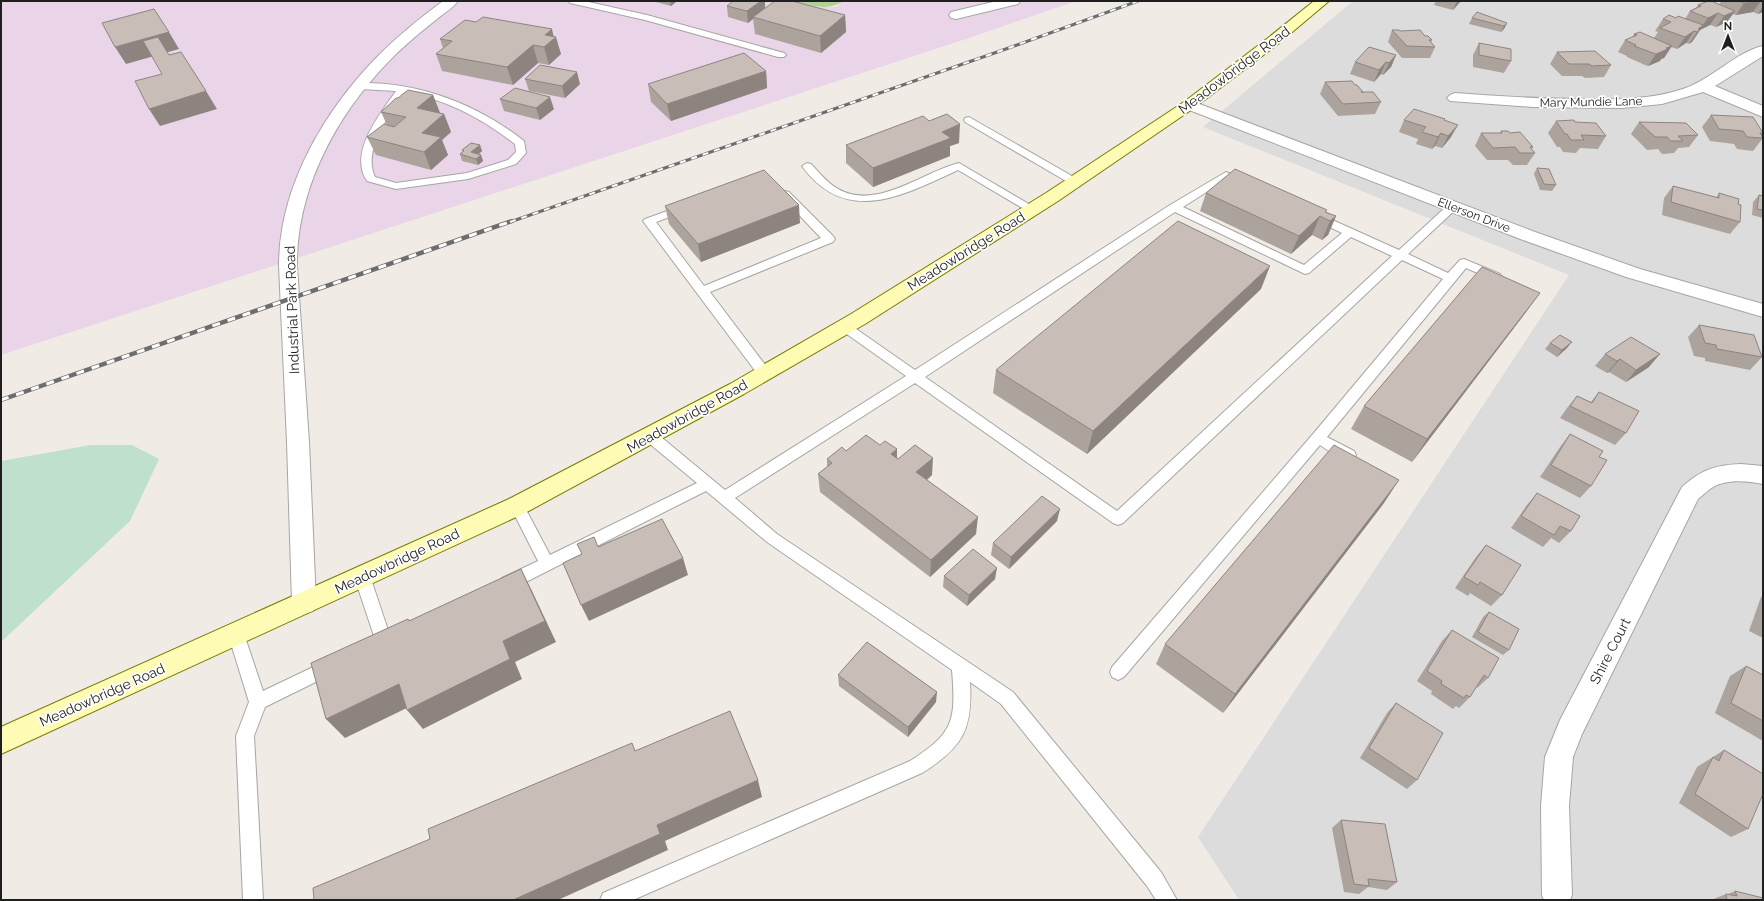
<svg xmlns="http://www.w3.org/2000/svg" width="1764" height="901" viewBox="0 0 1764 901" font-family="Raleway,sans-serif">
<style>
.residential{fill:#dddcdc}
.industrial{fill:#ead5e8}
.forest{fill:#add396}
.wetland{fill:#c0e0ce}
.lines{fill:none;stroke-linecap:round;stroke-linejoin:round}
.service-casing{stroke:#a6a6a6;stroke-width:2}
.minor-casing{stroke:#a6a6a6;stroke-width:2}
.tertiary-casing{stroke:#a6a6a6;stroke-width:2}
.secondary-casing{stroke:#797b00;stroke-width:2}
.service{fill:#fff;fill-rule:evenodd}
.minor{fill:#fff;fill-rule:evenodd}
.tertiary{fill:#fff;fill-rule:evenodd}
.secondary{fill:#fefbb4;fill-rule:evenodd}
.rail-far1-casing{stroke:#6d6d6d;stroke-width:3}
.rail-casing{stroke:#6d6d6d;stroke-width:4.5}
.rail-far1{stroke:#fff;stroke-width:2;stroke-dasharray:6;stroke-linecap:butt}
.rail{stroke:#fff;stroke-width:3;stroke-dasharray:8;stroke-linecap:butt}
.wall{fill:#ada39d}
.shaded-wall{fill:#8d8480}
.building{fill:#c9bdb7;stroke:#8d8480}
.labels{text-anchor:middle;stroke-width:3.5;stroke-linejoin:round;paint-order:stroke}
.far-street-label{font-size:12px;fill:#1f1f1f;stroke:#fff}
.street-label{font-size:14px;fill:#1f1f1f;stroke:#fff}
</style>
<rect width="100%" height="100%" fill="#f0ebe4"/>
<!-- residential -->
<polygon class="residential" points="1353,1 1763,1 1763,900 1239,900 1198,837 1569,275 1203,127"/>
<!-- industrial -->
<polygon class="industrial" points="1,1 793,1 820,7 835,7 844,1 1076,1 969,38 1,355"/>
<!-- forest -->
<path class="forest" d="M 793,1 L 844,1 C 826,12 812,5 793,1 Z"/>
<!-- wetland -->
<polygon class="wetland" points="91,445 132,445 159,459 130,521 1,642 1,461"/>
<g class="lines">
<defs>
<g id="service">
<polygon points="569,1 584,1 647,15 784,53 786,55 784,57 778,57 645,20 570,3"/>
<path d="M 364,83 C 422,83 478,105 524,141 L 526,153 L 516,164 L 468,179 L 396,189 L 367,181 C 348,153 380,114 396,91 L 360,89 L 355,86 L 357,84 ZM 405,92 C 445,99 483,119 515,144 L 516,152 L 508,160 L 467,173 L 396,183 L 375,177 C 362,150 390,114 405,92 Z"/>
<polygon points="969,117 1079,180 1080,182 1079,184 1071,184 965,122 964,120 965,118"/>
<path d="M 807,163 L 811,164 C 819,172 827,183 838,189 C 877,211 922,172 959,163 L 1039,210 L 1033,213 L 1029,212 L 958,170 C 904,195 846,227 802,166 Z"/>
<path d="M 1226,172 L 1247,181 L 1248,183 L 1243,186 L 1227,179 L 1183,207 L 1304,265 L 1342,233 L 1311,218 L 1309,216 L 1311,214 L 1319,214 L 1399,250 L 1448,205 L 1452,204 L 1458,207 L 1456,209 L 1408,254 L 1448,273 L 1460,260 L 1464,259 L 1500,274 L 1502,277 L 1500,280 L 1496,281 L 1466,268 L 1327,437 L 1354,451 L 1356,455 L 1354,459 C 1343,462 1329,451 1320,445 L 1124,677 L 1118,680 L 1112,677 L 1110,672 L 1112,667 L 1313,434 L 1443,279 L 1402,260 L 1123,523 L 1118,525 L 1113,523 L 915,383 L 735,498 L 777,534 L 1013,692 L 1161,872 L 1177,900 L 1156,900 L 1147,886 L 1001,704 L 970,682 C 973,730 962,748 922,773 L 633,900 L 600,900 L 603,893 L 910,761 C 954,733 956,721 952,670 L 767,542 L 706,491 L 514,588 L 508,590 L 502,588 L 500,583 L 502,578 L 538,561 L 510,506 L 512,502 L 517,500 L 522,502 L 550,555 L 697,483 L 645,440 L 643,436 L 645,432 L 650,431 L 655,432 L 725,490 L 906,376 L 841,330 L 839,327 L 841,324 L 845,323 L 849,324 L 915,370 L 1170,205 ZM 1175,212 L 1305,274 L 1309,273 L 1351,237 L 1392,256 L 1117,511 L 925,377 Z"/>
<polygon points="785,191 789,192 833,236 835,239 833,242 710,292 769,370 771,373 769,376 764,378 759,376 643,221 645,219 681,206 689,206 691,208 689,210 656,222 704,286 821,238 781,196 780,194 781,192"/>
<polygon points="362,569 367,571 370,576 392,642 390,647 384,649 378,647 376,642 354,576 357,571"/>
<polygon points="236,627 242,629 244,634 263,691 330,659 336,662 338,667 336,672 265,707 254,736 263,900 243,900 236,736 249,702 228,634 230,629"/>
</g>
<g id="minor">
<path d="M 443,1 L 458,1 C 453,8 444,13 437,19 C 424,29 411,40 398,52 C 341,107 296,185 297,266 L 309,442 L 316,603 L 313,611 L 304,614 L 295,611 L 292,603 L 287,442 L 279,266 C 279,187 324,111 378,56 C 398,36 420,18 443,1 Z"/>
<polygon points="997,1 1020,1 1018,4 956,19 951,18 949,15 951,12"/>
<path d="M 1763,46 L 1763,56 L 1715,86 L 1763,106 L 1763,117 L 1703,92 L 1662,104 L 1622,108 L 1533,107 L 1450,101 L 1447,98 L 1450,95 L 1455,93 C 1497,96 1538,99 1580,99 C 1614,100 1650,100 1683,89 C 1711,80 1736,52 1763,46 Z"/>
<path d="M 1741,464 L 1763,466 L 1763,484 C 1747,481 1725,478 1710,489 C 1706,492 1702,496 1698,499 L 1582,734 L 1573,757 L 1569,806 L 1572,895 L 1570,900 L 1544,900 L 1542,895 L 1541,806 L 1545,757 L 1560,720 L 1682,487 C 1701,470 1715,465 1741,464 Z"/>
</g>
<polygon id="tertiary" points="1189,100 1535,232 1640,269 1763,304 1763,317 1626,277 1523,240 1184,108 1181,105 1184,102"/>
<polygon id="secondary" points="1314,1 1329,1 1278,44 1194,108 1058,201 865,324 744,394 525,513 1,754 1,727 509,499 730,384 851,314 1046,193 1184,102 1268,38"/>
</defs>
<!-- service casing -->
<use href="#service" class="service-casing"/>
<!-- minor casing -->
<use href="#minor" class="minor-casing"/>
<!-- tertiary casing -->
<use href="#tertiary" class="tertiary-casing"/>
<!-- secondary casing -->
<use href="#secondary" class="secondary-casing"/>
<!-- service -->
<use href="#service" class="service"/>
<!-- minor -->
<use href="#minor" class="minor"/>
<!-- tertiary -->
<use href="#tertiary" class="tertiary"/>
<!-- secondary -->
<use href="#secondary" class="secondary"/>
<defs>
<polyline id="rail-far1" points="510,222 1003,50 1138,1"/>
<polyline id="rail" points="1,400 512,221"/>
</defs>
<!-- rail-far1 casing -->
<use href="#rail-far1" class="rail-far1-casing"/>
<!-- rail casing -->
<use href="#rail" class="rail-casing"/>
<!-- rail-far1 -->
<use href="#rail-far1" class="rail-far1"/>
<!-- rail -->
<use href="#rail" class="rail"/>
</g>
<!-- wall -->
<g class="wall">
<polygon points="652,1 677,1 671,6"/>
<polygon points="765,1 765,8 845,15 846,32 821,53 755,34 753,19 748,23 728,17 727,6"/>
<polygon points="1436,1 1461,1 1453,10 1434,5"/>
<polygon points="1722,1 1763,1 1763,12 1758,14 1753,12 1736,15 1733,14 1727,22 1716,27 1710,25 1700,30 1692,42 1689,44 1686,43 1677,49 1671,47 1664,58 1661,59 1660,61 1648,66 1645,65 1627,57 1627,56 1618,52 1625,40 1632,37 1634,34 1654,38 1658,32 1655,31 1663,19 1676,18 1685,19 1690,11 1696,8 1698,5 1719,4"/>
<polygon points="1472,18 1507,23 1504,29 1501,32 1469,24"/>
<polygon points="1392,30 1425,36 1432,40 1431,42 1435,47 1430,58 1402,58 1388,42"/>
<polygon points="554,36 561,54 549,65 538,63 513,85 442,71 436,54 443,48 440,39"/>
<polygon points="1479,43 1511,61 1504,73 1473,67 1473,55"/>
<polygon points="1557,52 1611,65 1604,77 1585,78 1582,76 1562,76 1550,64"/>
<polygon points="1396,55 1391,67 1383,75 1381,74 1374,82 1350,74 1355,62"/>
<polygon points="766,71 767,88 671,121 651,102 648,84"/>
<polygon points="525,79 580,84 565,98 529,91"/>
<polygon points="1325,82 1355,85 1363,92 1381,102 1375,114 1338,116 1320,94"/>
<polygon points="433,95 440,113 444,114 451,132 442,140 448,155 431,170 376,155 367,137 387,125 381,112 398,98"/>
<polygon points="500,99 554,109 540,120 504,111"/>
<polygon points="1711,115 1763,133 1761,136 1763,138 1753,151 1737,149 1734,144 1710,141 1702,127"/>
<polygon points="1404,120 1444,120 1451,137 1442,148 1435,146 1432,149 1416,144 1418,139 1399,132"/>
<polygon points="1556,121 1575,122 1606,136 1598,149 1580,148 1576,153 1563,152 1560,147 1557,147 1548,133"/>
<polygon points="1639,122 1698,135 1689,147 1678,148 1674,153 1662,154 1658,149 1647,150 1631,134"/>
<polygon points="1501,131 1510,133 1533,147 1531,149 1535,153 1527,165 1513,165 1508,160 1487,160 1475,146 1481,133 1500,133"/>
<polygon points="959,143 950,146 950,156 873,187 846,163 846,145"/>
<polygon points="480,145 482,151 479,154 481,155 483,161 478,165 462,161 460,154 463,152 462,150"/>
<polygon points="1537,168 1556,185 1552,191 1540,190 1534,174"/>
<polygon points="1673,186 1716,198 1719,193 1738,204 1740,222 1730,234 1662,215 1664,198"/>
<polygon points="1206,193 1327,210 1326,212 1336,216 1328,235 1322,240 1312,235 1291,254 1200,211"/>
<polygon points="1759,195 1763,196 1763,218 1752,215 1753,202"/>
<polygon points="665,206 800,223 701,262 669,224"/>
<polygon points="1261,289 1087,454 993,393 996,370"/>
<polygon points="1540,293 1523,316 1412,462 1351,429 1364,406"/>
<polygon points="1699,325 1762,357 1750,370 1705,361 1705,358 1694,356 1688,337"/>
<polygon points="1550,343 1567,348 1557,357 1545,349"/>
<polygon points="1605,354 1649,367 1626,382 1609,372 1607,373 1595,366"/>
<polygon points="1599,392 1626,433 1615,445 1560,418 1567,408 1577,396 1591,402"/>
<polygon points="1570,434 1599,457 1591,486 1580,498 1540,477 1560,447"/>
<polygon points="880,445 897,449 897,458 932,475 927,480 976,534 930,577 820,492 818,474 827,467 827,459 846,451"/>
<polygon points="1537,493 1571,531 1559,543 1551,538 1543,547 1511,528 1527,505"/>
<polygon points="1384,503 1223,713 1156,664 1165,644"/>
<polygon points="1057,521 1009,569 991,555 993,543"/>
<polygon points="1486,545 1502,595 1491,606 1470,593 1468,596 1455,588 1476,557"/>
<polygon points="944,576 995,579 967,606 943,587"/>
<polygon points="1763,596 1763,638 1749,631 1761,597"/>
<polygon points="1489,612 1509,650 1503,655 1472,637 1483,617"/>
<polygon points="1452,630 1488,678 1477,688 1476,687 1470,697 1459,708 1456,706 1453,709 1431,694 1432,691 1417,681 1442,641"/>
<polygon points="1746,666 1763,675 1763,741 1715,713 1730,676"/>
<polygon points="838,675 936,702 908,737 839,686"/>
<polygon points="1396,703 1417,780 1407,789 1360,758 1387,713"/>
<polygon points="1724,750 1748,829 1731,837 1679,803 1697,767"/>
<polygon points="1341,820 1397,882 1387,890 1368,887 1359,894 1344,892 1332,828"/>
<polygon points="1735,891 1763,900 1711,900 1726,894 1728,894"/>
</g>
<!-- shaded-wall -->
<g class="shaded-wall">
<polygon points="670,1 677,1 671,6"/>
<polygon points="761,1 765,1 765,10 753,17 753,19 748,23 747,11"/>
<polygon points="1457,1 1461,1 1453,10"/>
<polygon points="1759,1 1761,1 1753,12 1736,15 1744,3"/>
<polygon points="1763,6 1763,12 1758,14"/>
<polygon points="1735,11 1727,22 1716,27 1724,16"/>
<polygon points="1718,13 1710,25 1700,30 1692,42 1689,44 1697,32 1698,29 1702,26 1708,18"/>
<polygon points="845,15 846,32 821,53 820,36"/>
<polygon points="1507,23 1504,29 1501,32 1504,26"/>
<polygon points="552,29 554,38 556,37 561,54 549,65 544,47 545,35"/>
<polygon points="1694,31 1686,43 1677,49 1685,37"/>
<polygon points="169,32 179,49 126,64 115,47"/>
<polygon points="533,45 538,63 513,85 507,67"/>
<polygon points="1672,46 1664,58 1661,59 1660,61 1648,66 1656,54 1666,48"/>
<polygon points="1396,55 1391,67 1383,75 1389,63"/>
<polygon points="1386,62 1381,74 1374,82 1379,70"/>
<polygon points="766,71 767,88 671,121 667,104"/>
<polygon points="577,72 580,84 565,98 562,86"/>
<polygon points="206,91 217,109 160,126 149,109"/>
<polygon points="433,95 440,113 424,126 417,108"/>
<polygon points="550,97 554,109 540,120 536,108"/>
<polygon points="444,114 451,132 442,140 448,155 431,170 424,152 422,133"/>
<polygon points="960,124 959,143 950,146 950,156 873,187 873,168 942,132"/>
<polygon points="1458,125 1451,137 1442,148 1448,136"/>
<polygon points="1441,133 1435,146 1432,149 1438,137"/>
<polygon points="480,145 482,151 474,158 471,152"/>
<polygon points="481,155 483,161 478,165 476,159"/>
<polygon points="799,205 800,223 701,262 698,244"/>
<polygon points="1320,216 1312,235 1291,254 1299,236"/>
<polygon points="1336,216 1328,235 1322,240 1330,221"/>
<polygon points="1270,266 1261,289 1087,454 1093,431"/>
<polygon points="1540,293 1523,316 1412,462 1427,439"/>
<polygon points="1572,342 1567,348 1557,357 1562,350"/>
<polygon points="1660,354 1649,367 1626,382 1636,370"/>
<polygon points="1620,359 1609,372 1607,373 1617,361"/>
<polygon points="897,449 897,467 891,454"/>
<polygon points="933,458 932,475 915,490 916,472"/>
<polygon points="1399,480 1384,503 1223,713 1235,694"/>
<polygon points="1060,509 1057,521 1009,569 1011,557"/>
<polygon points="978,517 976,534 930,577 931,560"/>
<polygon points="683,558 688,575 589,621 581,605"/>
<polygon points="997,568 995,579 967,606 969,595"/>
<polygon points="521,569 532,591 556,642 515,662 522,679 423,729 407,710 503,641"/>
<polygon points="399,684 415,704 345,738 326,719"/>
<polygon points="937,692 936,702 908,737 908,727"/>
<polygon points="758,780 762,797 665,841 668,850 558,900 513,900 657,825"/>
</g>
<!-- building -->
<g class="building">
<polygon points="733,1 761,1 747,11 727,6"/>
<polygon points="775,1 792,1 845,15 820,36 753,17"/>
<polygon points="1708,1 1711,1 1735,11 1724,16 1718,13 1708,18 1690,11 1701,6 1698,5"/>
<polygon points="1739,1 1759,1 1744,3"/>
<polygon points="154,9 169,32 115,47 102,23"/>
<polygon points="1477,12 1507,23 1504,26 1472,18"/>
<polygon points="1669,15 1676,18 1678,16 1703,25 1698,29 1700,30 1697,32 1694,31 1685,37 1660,28 1671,22 1663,19"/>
<polygon points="483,17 552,29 545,35 556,37 544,47 533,45 507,67 436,54 452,41 440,39 465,20 476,22"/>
<polygon points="1392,30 1399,30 1400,31 1420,30 1425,36 1428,36 1432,40 1429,40 1435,47 1407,46"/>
<polygon points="1640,32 1672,46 1666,48 1668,49 1656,54 1653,53 1634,46 1636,45 1625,40 1637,35 1634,34"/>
<polygon points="158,37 169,55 181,52 206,91 149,109 135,81 162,74 143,41"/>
<polygon points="1479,43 1511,49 1511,61 1479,55"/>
<polygon points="1369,47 1396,55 1389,63 1386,62 1379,70 1355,62"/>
<polygon points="1595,51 1611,65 1592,66 1589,64 1569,64 1557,52"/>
<polygon points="744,53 766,71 667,104 648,84"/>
<polygon points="540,65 577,72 562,86 525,79"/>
<polygon points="1352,81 1355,85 1357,85 1363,92 1361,92 1373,92 1381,102 1343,104 1325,82"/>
<polygon points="515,88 550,97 536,108 500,99"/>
<polygon points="408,90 433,95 417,108 444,114 422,133 441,137 424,152 367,137 384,124 394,127 406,117 381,112 396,98 398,98"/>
<polygon points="1414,109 1445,119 1444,120 1458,125 1448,136 1441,133 1438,137 1422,132 1426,127 1404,120"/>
<polygon points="947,114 960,124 942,132 951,138 873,168 846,145 923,116 929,121"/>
<polygon points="1711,115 1753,117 1763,133 1760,133 1763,138 1747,137 1743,131 1719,129"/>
<polygon points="1574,120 1575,122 1596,123 1606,136 1581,135 1584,140 1571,140 1567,134 1565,134 1556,121"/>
<polygon points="1639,122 1686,123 1698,135 1678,136 1683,141 1671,141 1667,137 1655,137"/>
<polygon points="1501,131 1508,131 1510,133 1520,132 1533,147 1530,147 1535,153 1520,153 1515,147 1493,148 1481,133 1502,133"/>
<polygon points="471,143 480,145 471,152 481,155 476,159 460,154 464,151 462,150"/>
<polygon points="1537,168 1549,169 1556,185 1544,184"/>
<polygon points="1235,169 1327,210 1325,212 1336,216 1330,221 1320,216 1299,236 1206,193"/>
<polygon points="764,170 799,205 698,244 665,206"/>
<polygon points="1673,186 1719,198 1719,193 1739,199 1738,204 1741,205 1740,222 1671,202"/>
<polygon points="1759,195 1763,196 1763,210 1757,209"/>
<polygon points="1178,221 1270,266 1093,431 996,370"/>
<polygon points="1482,267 1540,293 1427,439 1364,406"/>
<polygon points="1699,325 1754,335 1762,357 1717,349 1716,345 1705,343"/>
<polygon points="1560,335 1572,342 1562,350 1550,343"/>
<polygon points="1631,337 1660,354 1636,370 1620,359 1617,361 1605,354"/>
<polygon points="1599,392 1639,411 1626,433 1570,406 1577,396 1592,403"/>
<polygon points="1570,434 1603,451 1599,457 1607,460 1591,486 1551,465"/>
<polygon points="866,435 880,445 885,441 897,449 891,454 898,459 915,445 933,458 916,472 978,517 931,560 818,474 832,463 827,459 842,447 846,451"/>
<polygon points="1334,445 1399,480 1235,694 1165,644"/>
<polygon points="1537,493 1580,516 1571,531 1560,526 1554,535 1521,516"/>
<polygon points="1042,496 1060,509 1011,557 993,543"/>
<polygon points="662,519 683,558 581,605 563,563 582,554 577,544 594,537 598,547"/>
<polygon points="1486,545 1521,565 1502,595 1480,582 1478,585 1464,577"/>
<polygon points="973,549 997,568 969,595 944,576"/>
<polygon points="521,569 545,621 503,641 510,659 407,710 399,684 326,719 311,663 408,619 409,621"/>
<polygon points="1489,612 1519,629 1509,650 1478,632"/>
<polygon points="1452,630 1499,658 1488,678 1484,675 1470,697 1466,695 1464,698 1441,684 1442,681 1427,671"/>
<polygon points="867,642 937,692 908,727 838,675"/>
<polygon points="1746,666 1763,675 1763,721 1731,703"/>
<polygon points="1396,703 1443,733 1417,780 1369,748"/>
<polygon points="730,711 758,780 657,825 660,834 513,900 314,900 313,888 430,839 428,829 632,743 635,751"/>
<polygon points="1724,750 1763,774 1763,794 1748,829 1695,794 1713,757 1719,761"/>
<polygon points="1341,820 1385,824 1397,882 1368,879 1369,886 1354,884"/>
<polygon points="1735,891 1763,898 1763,900 1727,900 1726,894 1737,896"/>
</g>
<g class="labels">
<!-- far-street labels -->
<g class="far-street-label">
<text transform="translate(1591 102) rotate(-1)" y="4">Mary Mundie Lane</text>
<text transform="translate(1474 215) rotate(21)" y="4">Ellerson Drive</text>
</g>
<!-- street labels -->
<g class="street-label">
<text transform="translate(1234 70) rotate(-37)" y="5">Meadowbridge Road</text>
<text transform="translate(966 251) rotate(-32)" y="5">Meadowbridge Road</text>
<text transform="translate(292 310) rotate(-92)" y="5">Industrial Park Road</text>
<text transform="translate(687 416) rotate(-29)" y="5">Meadowbridge Road</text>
<text transform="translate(397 561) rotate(-25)" y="5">Meadowbridge Road</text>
<text transform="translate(1610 651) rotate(-63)" y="5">Shire Court</text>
<text transform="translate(102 695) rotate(-24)" y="5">Meadowbridge Road</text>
</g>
</g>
<!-- border -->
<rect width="1764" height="901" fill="none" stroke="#1f1f1f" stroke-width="4"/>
<!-- north arrow -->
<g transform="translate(1728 36)" stroke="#ffffff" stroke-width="3" paint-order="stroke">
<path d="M0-3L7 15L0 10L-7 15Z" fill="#1f1f1f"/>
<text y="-6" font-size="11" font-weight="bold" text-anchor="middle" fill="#1f1f1f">N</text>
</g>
</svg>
